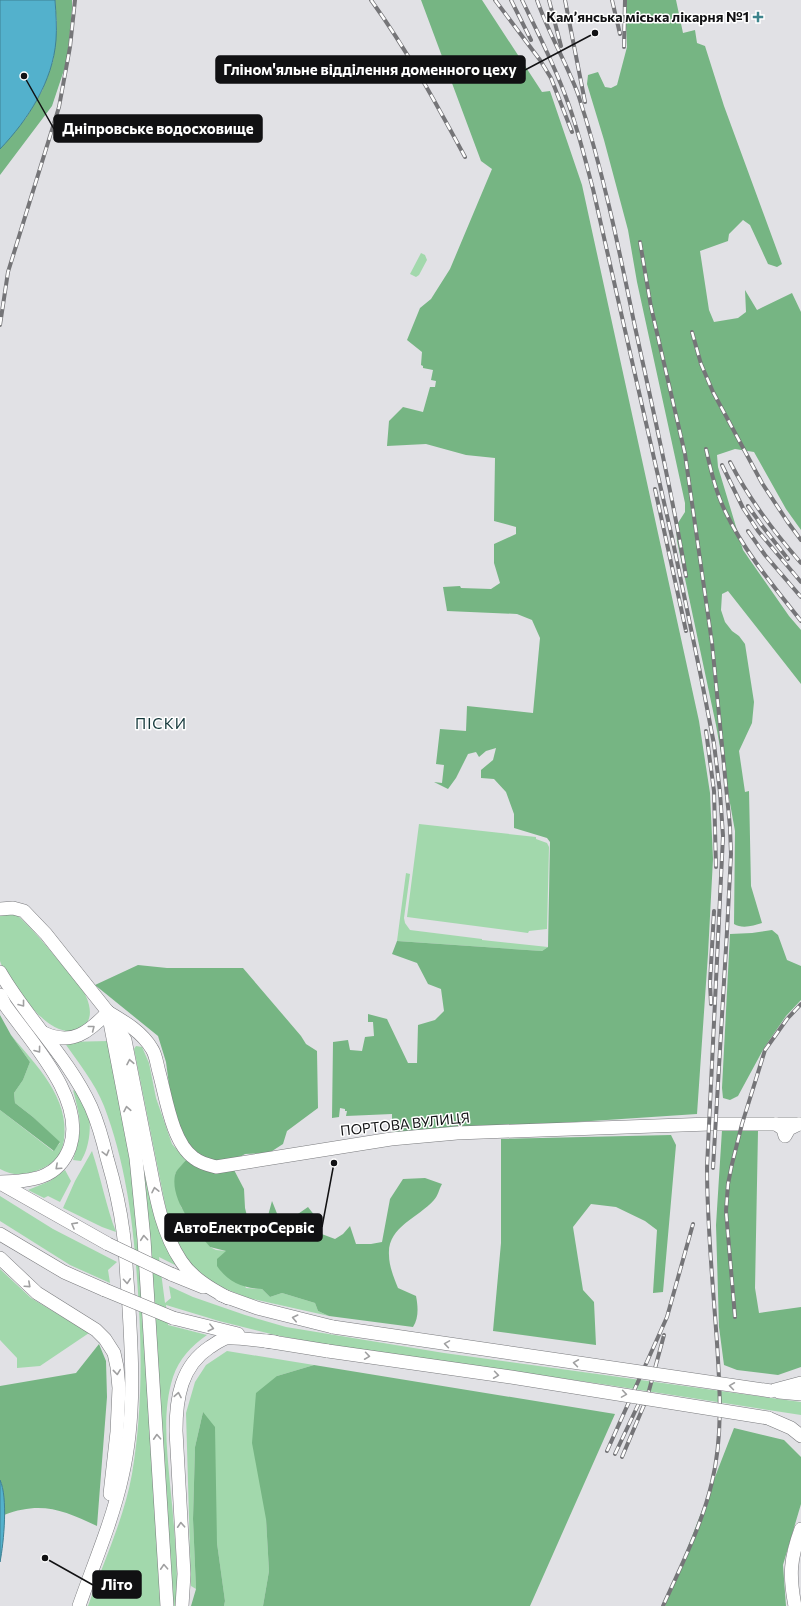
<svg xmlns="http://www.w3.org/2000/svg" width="801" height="1606" viewBox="0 0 801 1606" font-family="Commissioner,sans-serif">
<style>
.green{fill:#a2d8ac}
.forest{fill:#76b583}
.water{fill:#53b1cc;stroke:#3f8194}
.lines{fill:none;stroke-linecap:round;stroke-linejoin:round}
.secondary-casing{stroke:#797a7d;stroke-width:14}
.secondary{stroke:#fff;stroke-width:13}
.rail-casing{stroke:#757578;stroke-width:4}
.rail{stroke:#fff;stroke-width:2.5;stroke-dasharray:8;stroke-linecap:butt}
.secondary-bridge-casing{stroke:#797a7d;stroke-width:14;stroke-linecap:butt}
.secondary-bridge{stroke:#fff;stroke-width:13}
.oneway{stroke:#a0a0a1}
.poi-dot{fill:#3d848c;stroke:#fff;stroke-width:1.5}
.labels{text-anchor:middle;stroke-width:3;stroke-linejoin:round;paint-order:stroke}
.poi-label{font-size:14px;font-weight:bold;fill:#111113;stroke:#fff;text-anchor:end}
.street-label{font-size:14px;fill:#111113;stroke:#fff}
.neighbourhood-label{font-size:15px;letter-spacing:1px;fill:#15383b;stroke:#fff}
.leader{fill:none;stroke:#111113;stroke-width:1.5}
.callout-dot{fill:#111113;stroke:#fff;stroke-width:1.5}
.callout{fill:#111113;stroke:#111113;stroke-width:1.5}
.callout-label{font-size:15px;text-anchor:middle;font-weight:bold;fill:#fff}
</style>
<rect width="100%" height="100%" fill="#e1e1e5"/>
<!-- green -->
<g class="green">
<polygon points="421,253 425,255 427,260 419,275 416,277 410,274"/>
<polygon points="419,824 536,837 536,839 547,843 549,847 547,929 529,931 528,933 407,917"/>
<polygon points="406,873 410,874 404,918 405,923 410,930 482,939 482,940 548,947 542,951 397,941"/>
<path d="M 15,913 C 34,930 48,948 64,967 C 73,978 86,990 89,1005 C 91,1014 90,1021 83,1027 C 52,1048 14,985 1,964 L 0,961 L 0,914 Z"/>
<path d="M 11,1035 C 36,1065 70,1098 64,1140 C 62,1153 56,1162 43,1168 C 29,1175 14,1177 0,1169 L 0,1110 L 53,1151 L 60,1143 L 33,1117 L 15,1103 L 14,1093 L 23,1080 L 30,1062 Z"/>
<path d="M 109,1041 L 134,1178 L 162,1606 L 88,1606 C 103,1563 124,1519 132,1474 C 143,1408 142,1344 137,1278 C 133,1220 125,1161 104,1106 C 95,1083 78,1062 64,1042 Z"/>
<path d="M 119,1043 L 179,1267 L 159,1257 L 165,1303 L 171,1298 L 169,1286 L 193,1297 L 245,1315 L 286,1327 L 444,1353 L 801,1402 L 801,1415 L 608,1385 L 323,1344 L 275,1335 L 219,1321 L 166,1305 L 168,1325 L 207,1335 C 191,1346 179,1359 173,1377 C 162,1411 167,1450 170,1484 C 174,1524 178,1565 177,1606 L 172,1606 L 172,1596 Z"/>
<polygon points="136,1046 142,1047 149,1063 156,1098 172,1144 186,1160 175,1174 181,1207 210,1247 216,1250 226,1251 246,1288 262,1289 270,1297 282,1293 315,1303 318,1311 329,1316 248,1298 211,1283 191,1264 177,1242 167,1214 134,1049"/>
<path d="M 73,1090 C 95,1101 93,1143 81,1161 L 73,1160 C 83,1130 81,1120 73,1090 Z"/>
<path d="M 92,1151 C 101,1178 106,1206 116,1232 L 102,1227 L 63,1208 L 75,1181 Z"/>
<polygon points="65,1170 71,1181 60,1202 48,1196 44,1198 28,1190 50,1181"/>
<polygon points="0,1196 53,1229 117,1262 108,1270 110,1283 70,1265 0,1221"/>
<polygon points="0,1269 31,1298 89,1333 40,1366 17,1368 17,1358 0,1340"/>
<polygon points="227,1351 314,1365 277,1376 266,1519 269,1571 263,1606 224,1606 225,1601 217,1543 203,1412 195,1447 193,1519 196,1589 191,1586 186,1413 195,1382 206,1365"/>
</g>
<!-- forest -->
<g class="forest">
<polygon points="55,0 72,0 72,10 67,61 52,106 0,175 0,149 26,118 42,91 53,61 57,26"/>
<polygon points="421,0 482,0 542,92 550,91 582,185 699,721 710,793 713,859 708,954 697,1114 392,1134 392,1114 346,1116 347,1111 345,1111 345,1109 340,1108 339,1117 332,1118 333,1042 348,1040 350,1050 362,1051 365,1037 374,1036 373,1022 368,1022 368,1014 387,1019 408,1063 417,1063 418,1025 435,1020 444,1011 441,989 428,984 417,963 392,954 397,941 542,951 548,947 550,842 547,838 514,828 514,814 506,792 494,779 481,778 481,770 493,760 496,748 486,751 479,757 476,752 468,754 456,778 448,789 434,782 442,783 444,765 436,764 440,729 466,731 467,706 533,713 540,638 532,620 517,614 447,611 443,587 460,586 461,588 491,589 500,583 494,563 494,544 516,534 516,527 494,521 495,458 466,455 426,444 387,446 389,421 403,407 423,412 430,387 435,387 436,381 431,380 433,370 423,368 423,366 421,365 422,352 407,340 420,308 431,299 450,269 492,169 481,161"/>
<path d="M 625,0 L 676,0 L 683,33 L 695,30 L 697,43 L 705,46 L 724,106 L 782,264 L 777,267 L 768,264 L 750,225 L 743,220 L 729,234 L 728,241 L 700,251 L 709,310 L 714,322 L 738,318 L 746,312 L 745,290 L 757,310 L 792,293 L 801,312 L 801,530 L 786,509 L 754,452 L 735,449 L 717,455 L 718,467 L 743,550 L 789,616 L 801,630 L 801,684 L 728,591 L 722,594 L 721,610 L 725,622 L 732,631 L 739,636 L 745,644 L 754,702 L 752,723 L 739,751 L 745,792 L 749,791 L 751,886 L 762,923 C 753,926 742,929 734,924 L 735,831 L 716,725 L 677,541 L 676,526 L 685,512 L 685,503 L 637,282 L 628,230 L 604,140 L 587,84 L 588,75 L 598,72 L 605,87 L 611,88 L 617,85 L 627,47 Z"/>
<polygon points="772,930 778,935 787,960 801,966 801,1000 786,1016 764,1048 738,1096 730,1100 723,1098 722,1088 730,934 752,933"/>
<polygon points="138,965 167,968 243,968 301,1036 306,1044 317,1051 318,1108 287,1131 283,1144 269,1153 245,1154 231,1162 214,1163 194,1153 182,1139 173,1115 166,1062 158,1036 95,985"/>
<polygon points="0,1015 11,1035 30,1062 23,1080 14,1093 15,1103 33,1117 60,1142 54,1151 0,1110"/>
<polygon points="722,1130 758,1131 755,1288 759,1313 801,1307 801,1367 778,1375 737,1370 724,1365 719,1327 716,1225"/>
<polygon points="671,1135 676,1145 663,1292 653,1293 657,1230 645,1221 616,1207 591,1204 573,1227 583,1290 594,1302 596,1345 493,1331 501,1243 501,1139"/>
<path d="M 186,1160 L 199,1168 L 233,1168 L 244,1189 L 245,1208 L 249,1224 L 258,1234 L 263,1234 L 272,1201 L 280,1221 L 295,1216 L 308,1207 L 315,1216 L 319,1233 L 335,1239 L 343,1234 L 350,1226 L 356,1244 L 371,1244 L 382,1242 L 390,1199 L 403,1179 L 425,1178 L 442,1184 C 439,1189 438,1196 434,1200 C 418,1218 387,1227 389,1255 C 389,1266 394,1278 398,1288 L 416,1296 C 418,1306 419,1318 413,1327 L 329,1316 L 318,1311 L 315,1303 L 282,1293 L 270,1297 L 262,1289 C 242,1288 228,1282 217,1266 L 217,1259 L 226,1251 L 210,1247 C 195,1229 170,1200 175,1175 C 176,1170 183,1164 186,1160 Z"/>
<path d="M 99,1344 L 106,1361 L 107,1397 L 97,1526 C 63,1510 41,1501 4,1515 C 3,1502 5,1491 0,1480 L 0,1386 L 76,1373 Z"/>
<polygon points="314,1365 615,1414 530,1606 263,1606 269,1571 266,1519 252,1443 256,1393 277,1376"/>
<polygon points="203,1412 215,1427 217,1543 225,1601 224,1606 191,1606 196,1589 193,1519 195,1447"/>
<polygon points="734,1428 784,1440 801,1457 801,1504 783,1565 786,1606 665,1606"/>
</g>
<!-- water -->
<g class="water">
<path d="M 0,0 L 55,0 C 56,14 57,27 56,40 C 53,81 28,120 0,149 Z"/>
<path d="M 0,1480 C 8,1497 4,1542 0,1562 Z"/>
</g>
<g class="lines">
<defs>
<g id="secondary">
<polyline points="0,909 13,908 24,911 46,934 108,1012 136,1158 144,1239 167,1606"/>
<path d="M 0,972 C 27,1019 68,1057 91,1107 C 98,1123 103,1141 107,1158 C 114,1182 120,1207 123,1231 C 126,1251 126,1272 128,1292 C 132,1354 136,1417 122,1477 C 112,1522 94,1563 79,1606"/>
<path d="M 0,995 L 5,1005 C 31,1042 86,1099 70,1147 C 58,1180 30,1181 0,1182"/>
<path d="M 108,1012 C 125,1022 142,1032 152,1049 C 156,1055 157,1065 159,1072 C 166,1097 172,1143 194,1158 C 200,1163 208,1165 216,1167 L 391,1139 L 457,1133 L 710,1124 L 801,1124"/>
<path d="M 112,1019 L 125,1040 C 132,1077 140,1114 147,1151 C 155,1189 159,1228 181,1261 C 192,1278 211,1289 228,1298"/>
<path d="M 44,1033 C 72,1046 89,1032 108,1012"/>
<polyline points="776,1124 783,1129 785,1136 789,1129 799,1124"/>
<polyline points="0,1183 108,1244"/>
<polyline points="0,1234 64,1272 105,1290"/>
<polyline points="0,1258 37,1293 96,1330 105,1339 114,1353 117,1367 119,1388 117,1432 110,1494"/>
<polyline points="171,1274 203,1287"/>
<polyline points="221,1295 257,1308 333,1327"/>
<polyline points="173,1318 238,1334"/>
<polyline points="266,1341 328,1351"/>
<polyline points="771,1391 801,1383"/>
<polyline points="779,1392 801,1394"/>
<polyline points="768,1418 791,1428 801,1436"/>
<path d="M 182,1606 L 184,1574 L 176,1431 C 176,1398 181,1366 210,1347 C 215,1344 220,1340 226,1338 C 235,1337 264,1341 275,1342"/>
<path d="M 795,1606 C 789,1575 790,1559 801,1529"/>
</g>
</defs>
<!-- secondary casing -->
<use href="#secondary" class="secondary-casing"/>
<!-- secondary -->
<use href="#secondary" class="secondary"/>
<defs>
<g id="rail">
<path d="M 371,0 C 407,50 436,103 465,157"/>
<polyline points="495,0 540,60 551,78 572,132"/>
<polyline points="511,0 531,40"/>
<path d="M 522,0 C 538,33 555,66 567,100 C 578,129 585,159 593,189 L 673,542 L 701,677 L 714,744 L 720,792 L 723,836 L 707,1167 C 707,1226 713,1285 717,1343 C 720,1389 723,1436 712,1482 C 702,1525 681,1566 663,1606"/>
<path d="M 537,0 C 548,32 566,62 578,94 C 603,170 619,249 635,327 C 653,410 672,492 686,576"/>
<polyline points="549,0 561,46"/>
<polyline points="565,0 585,102"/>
<polyline points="612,0 620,34"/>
<polyline points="624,47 625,0"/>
<polyline points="640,242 651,307 685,454 712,643 730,827 731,854 727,931 713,1168"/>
<polyline points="0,325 8,272 59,107 70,47 75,0"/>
<polyline points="692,332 701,364 713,392 762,483 787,521 801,540"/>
<path d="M 706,449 C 711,471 716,493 726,513 C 744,551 775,588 801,621"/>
<path d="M 730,462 C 749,499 774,532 801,563"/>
<polyline points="722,465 743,508 758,531 801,582"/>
<polyline points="655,489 686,631"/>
<polyline points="748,506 763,527 788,559"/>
<polyline points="748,531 765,555 801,597"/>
<polyline points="706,731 714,791 716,867"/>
<polyline points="711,1004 710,983 714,911"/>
<polyline points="735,1317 726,1211 728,1184 732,1164 742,1124 765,1050 787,1019 801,1004"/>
<polyline points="607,1451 667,1317 693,1224"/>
<polyline points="615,1454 639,1403"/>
<polyline points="622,1457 647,1398 664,1335"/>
</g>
</defs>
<!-- rail casing -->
<use href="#rail" class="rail-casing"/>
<!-- rail -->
<use href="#rail" class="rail"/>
<defs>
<g id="secondary-bridge">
<polyline points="108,1244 171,1274"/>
<polyline points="105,1290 173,1318"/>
<polyline points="333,1327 771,1391"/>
<polyline points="328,1351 511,1377 768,1418"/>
</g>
</defs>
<!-- secondary-bridge casing -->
<use href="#secondary-bridge" class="secondary-bridge-casing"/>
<!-- secondary-bridge -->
<use href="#secondary-bridge" class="secondary-bridge"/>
</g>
<!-- one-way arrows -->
<defs><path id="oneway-chevron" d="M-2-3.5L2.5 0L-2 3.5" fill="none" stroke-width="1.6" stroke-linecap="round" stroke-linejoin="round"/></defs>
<g class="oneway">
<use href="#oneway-chevron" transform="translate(22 1004) rotate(52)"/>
<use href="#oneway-chevron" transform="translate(92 1028) rotate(-38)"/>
<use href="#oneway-chevron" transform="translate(38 1050) rotate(53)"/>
<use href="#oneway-chevron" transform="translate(130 1062) rotate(-101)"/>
<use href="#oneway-chevron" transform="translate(127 1109) rotate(-101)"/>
<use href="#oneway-chevron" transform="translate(106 1153) rotate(75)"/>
<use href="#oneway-chevron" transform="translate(58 1167) rotate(138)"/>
<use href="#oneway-chevron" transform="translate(155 1190) rotate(-102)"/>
<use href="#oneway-chevron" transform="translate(74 1225) rotate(-151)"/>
<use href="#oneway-chevron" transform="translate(144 1238) rotate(-95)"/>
<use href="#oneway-chevron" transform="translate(127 1281) rotate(86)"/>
<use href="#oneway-chevron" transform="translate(28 1285) rotate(42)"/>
<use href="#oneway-chevron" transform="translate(295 1318) rotate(-167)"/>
<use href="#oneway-chevron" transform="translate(211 1328) rotate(14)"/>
<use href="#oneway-chevron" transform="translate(447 1344) rotate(-171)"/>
<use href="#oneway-chevron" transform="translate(367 1356) rotate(8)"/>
<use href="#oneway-chevron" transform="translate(576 1363) rotate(-172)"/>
<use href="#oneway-chevron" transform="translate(117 1372) rotate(84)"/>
<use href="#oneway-chevron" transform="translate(496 1375) rotate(8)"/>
<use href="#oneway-chevron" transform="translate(732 1386) rotate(-172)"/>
<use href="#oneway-chevron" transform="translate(624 1394) rotate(9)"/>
<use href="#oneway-chevron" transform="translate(178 1395) rotate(-80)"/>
<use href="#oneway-chevron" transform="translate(157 1437) rotate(-93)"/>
<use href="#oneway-chevron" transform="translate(181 1525) rotate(-93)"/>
<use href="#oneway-chevron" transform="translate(164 1567) rotate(-93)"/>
</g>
<!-- markers -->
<path class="poi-dot" d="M756 11h4v4h4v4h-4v4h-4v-4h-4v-4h4z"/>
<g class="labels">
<!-- poi labels -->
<g class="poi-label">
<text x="749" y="22">Кам’янська міська лікарня №1</text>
</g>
<!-- street labels -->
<g class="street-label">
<text transform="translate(405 1124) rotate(-6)" y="5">ПОРТОВА ВУЛИЦЯ</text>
</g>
<!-- neighbourhood labels -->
<g class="neighbourhood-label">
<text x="161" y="729">ПІСКИ</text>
</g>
</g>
<!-- callouts -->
<path class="leader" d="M595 33L525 70M24 76L54 129M334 1163L322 1227M45 1558L93 1585"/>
<g class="callout-dot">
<circle cx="595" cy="33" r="4"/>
<circle cx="24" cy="76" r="4"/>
<circle cx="334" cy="1163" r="4"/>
<circle cx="45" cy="1558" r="4"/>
</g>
<g class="callout">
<rect x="216" y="56" width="309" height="27" rx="4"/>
<rect x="54" y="115" width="208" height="27" rx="4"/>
<rect x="165" y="1214" width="157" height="27" rx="4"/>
<rect x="93" y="1571" width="48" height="27" rx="4"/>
</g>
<g class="callout-label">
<text x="370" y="75">Гліном'яльне відділення доменного цеху</text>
<text x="158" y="134">Дніпровське водосховище</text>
<text x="244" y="1233">АвтоЕлектроСервіс</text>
<text x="117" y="1590">Літо</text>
</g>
</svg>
